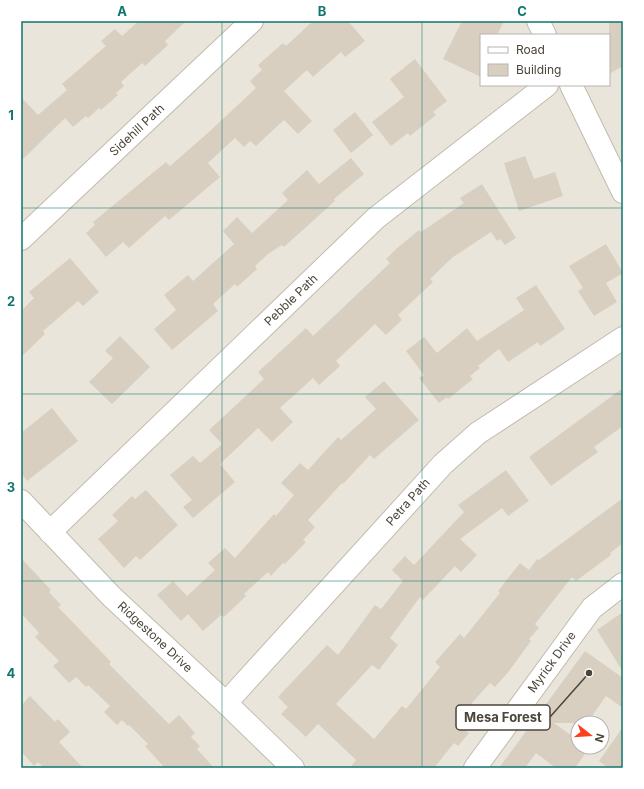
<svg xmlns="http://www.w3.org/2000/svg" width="644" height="789" viewBox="0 0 644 789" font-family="Inter,sans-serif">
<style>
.residential{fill:#eae5da;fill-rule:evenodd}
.building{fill:#d8cfc1}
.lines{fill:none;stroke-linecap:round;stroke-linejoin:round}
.minor-casing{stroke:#c2bbae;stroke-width:24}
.minor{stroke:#fff;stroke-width:22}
.grid{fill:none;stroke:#0f766e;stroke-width:1;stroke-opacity:0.55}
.labels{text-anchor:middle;stroke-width:4;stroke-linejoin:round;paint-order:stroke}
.street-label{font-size:12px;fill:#4b4439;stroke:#fff}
.leader{fill:none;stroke:#4b4439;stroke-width:1.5}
.callout-dot{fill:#4b4439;stroke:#fff;stroke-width:1.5}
.callout{fill:#fff;stroke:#4b4439;stroke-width:1.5}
.callout-label{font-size:13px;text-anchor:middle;font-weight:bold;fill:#4b4439}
.neatline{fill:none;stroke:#0f766e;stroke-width:1.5}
.grid-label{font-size:13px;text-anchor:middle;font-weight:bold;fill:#0f766e}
</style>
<rect width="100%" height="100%" fill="#f6f3ec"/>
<!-- residential -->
<path class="residential" d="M 21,21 L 623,21 L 623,768 L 21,768 ZM 481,35 L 609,35 L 609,85 L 481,85 ZM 578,723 L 602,723 L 602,747 L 578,747 Z"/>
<!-- building -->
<g class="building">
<polygon points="139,21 186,21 165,41 168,45 145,66 142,63 121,82 124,86 116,93 118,95 101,110 99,108 88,118 86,116 73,127 65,118 21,161 21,97 38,115 67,90 62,84 106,46 101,41 115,29 122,36"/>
<polygon points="313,21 348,21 365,41 345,57 341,52 313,77 307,70 284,91 312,121 298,134 284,120 256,146 250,141 244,147 235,138 208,163 220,177 169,220 165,216 129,248 123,242 106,257 86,233 95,225 93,222 166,162 170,166 210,131 256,88 250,81 262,70 258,65 283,43 286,46"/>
<polygon points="462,21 504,21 497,35 481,35 481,77 443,59"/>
<polygon points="609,21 623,21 623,66 609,74"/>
<polygon points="415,59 447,101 433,112 436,115 410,136 408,133 391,146 372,122 404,97 390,79"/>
<polygon points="355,112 373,135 351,153 333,130"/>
<polygon points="525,156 534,179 555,172 563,196 519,211 504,163"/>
<polygon points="351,158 364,174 334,199 335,201 284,247 282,245 268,254 255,266 257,269 237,287 235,284 213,304 218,311 172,350 154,329 176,310 164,295 188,275 193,281 234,244 223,231 237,217 252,233 288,200 282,193 307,170 319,184"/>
<polygon points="482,184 516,238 505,245 500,239 497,241 491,232 453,257 430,279 433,282 398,315 402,320 386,335 375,324 336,361 340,366 319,385 313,378 280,408 293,422 272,442 258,428 220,464 235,482 193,518 183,507 192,500 170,475 193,456 200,463 222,444 209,430 264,379 258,372 306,328 313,336 390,263 386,259 396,249 419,230 421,232 464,203 460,198"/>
<polygon points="606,244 623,273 606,283 617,302 594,316 578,291 583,288 569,266"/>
<polygon points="70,258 99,292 83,306 78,301 43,331 45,334 21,357 21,311 34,298 29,292"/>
<polygon points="536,285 565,329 540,346 538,342 508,362 499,349 478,366 480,368 470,376 473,379 448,399 447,397 439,403 419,378 424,375 406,351 424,337 437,353 467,328 477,341 524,310 516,298"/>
<polygon points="120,336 150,367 112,404 89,382 113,358 105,351"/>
<polygon points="384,381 419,420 374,459 370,455 343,484 342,483 308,520 315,527 303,540 306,542 285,564 283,563 271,576 268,572 244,594 246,596 224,617 221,615 203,631 188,614 181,621 157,595 173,581 187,596 215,570 208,563 225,548 235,558 274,514 276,516 294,495 281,483 300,463 308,470 338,437 341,440 376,409 365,397"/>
<polygon points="623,388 623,426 594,447 598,452 551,486 529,457"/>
<polygon points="52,408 78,441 27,481 21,473 21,433"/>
<polygon points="506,470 529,501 508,516 502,508 460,539 477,555 461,572 455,566 423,600 420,597 390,638 398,645 379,670 372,665 336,704 374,739 402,706 406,709 440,667 435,662 460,634 464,638 500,593 498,591 520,563 529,570 537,559 539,560 623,498 623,543 610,553 611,555 576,581 572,577 535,624 539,628 529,639 531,641 509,671 495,687 490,683 471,704 480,711 465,730 469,733 458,746 454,743 434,768 350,768 356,760 318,724 306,737 281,714 288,707 278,697 327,645 338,655 375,605 381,609 403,581 392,570 405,556 414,565 464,512 458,505"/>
<polygon points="146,490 178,525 140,560 136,556 124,568 98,539 118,521 112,515 132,496 135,499"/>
<polygon points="21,558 51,590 49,592 61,605 58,607 111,662 109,664 169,724 179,715 195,733 191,737 200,746 197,749 214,768 165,768 145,746 148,744 129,725 128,726 122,720 117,725 104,712 110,706 88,685 86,687 76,677 69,683 53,666 59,661 35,637 39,633 21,613"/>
<polygon points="623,612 623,672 597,630"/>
<polygon points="585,651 623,678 623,708 606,696 587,723 554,723 578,740 578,747 589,748 575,768 556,768 536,753 525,768 499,768"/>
<polygon points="30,696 55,722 58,719 70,732 59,742 83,768 44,768 38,762 34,766 21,751 21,706"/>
<polygon points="623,727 623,768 608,768 599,761"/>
</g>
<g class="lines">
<defs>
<g id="minor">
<polyline points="538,21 545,35"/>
<polyline points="571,85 623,192"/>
<polyline points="21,239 252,21"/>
<polyline points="21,501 111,596 226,703 293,768"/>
<polyline points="50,532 376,218 547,85"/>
<polyline points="226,703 443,464 478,433 623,338"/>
<polyline points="475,768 592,608 623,584"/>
</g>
</defs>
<!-- minor casing -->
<use href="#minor" class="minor-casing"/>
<!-- minor -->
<use href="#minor" class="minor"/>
</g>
<!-- grid -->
<path class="grid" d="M 222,21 L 222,768M 422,21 L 422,768M 21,208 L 623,208M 21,394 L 623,394M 21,581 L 623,581"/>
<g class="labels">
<!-- street labels -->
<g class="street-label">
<text transform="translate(137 130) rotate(-43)" y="4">Sidehill Path</text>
<text transform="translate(291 300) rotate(-44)" y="4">Pebble Path</text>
<text transform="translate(408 502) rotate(-48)" y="4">Petra Path</text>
<text transform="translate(155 637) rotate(43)" y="4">Ridgestone Drive</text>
<text transform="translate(552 662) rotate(-54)" y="4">Myrick Drive</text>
</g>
</g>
<!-- callouts -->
<path class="leader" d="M589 673L550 717"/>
<circle class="callout-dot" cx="589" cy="673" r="4"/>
<rect class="callout" x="456" y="705" width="94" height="25" rx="4"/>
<g class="callout-label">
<text x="503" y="722">Mesa Forest</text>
</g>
<!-- border -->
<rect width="644" height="789" fill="none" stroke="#ffffff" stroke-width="44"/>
<!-- legend -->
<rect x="480" y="34" width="130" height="52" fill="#ffffff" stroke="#b7b4b0"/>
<rect x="488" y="47" width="20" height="6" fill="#ffffff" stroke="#b7b4b0"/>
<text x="516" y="54" font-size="12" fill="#4b4439">Road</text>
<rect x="488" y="64" width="20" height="12" fill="#d8cfc1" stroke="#b7b4b0"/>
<text x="516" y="74" font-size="12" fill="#4b4439">Building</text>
<!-- north arrow -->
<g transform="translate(590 735) rotate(107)"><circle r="19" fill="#ffffff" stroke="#b7b4b0"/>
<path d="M0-3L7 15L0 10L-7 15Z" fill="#fc3f1d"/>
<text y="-6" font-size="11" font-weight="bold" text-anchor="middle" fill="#4b4439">N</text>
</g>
<rect x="22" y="22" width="600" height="745" class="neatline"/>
<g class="grid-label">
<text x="122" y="16">A</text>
<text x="322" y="16">B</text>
<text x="522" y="16">C</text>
<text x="11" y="120">1</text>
<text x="11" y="306">2</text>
<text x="11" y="492">3</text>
<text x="11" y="678">4</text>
</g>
</svg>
